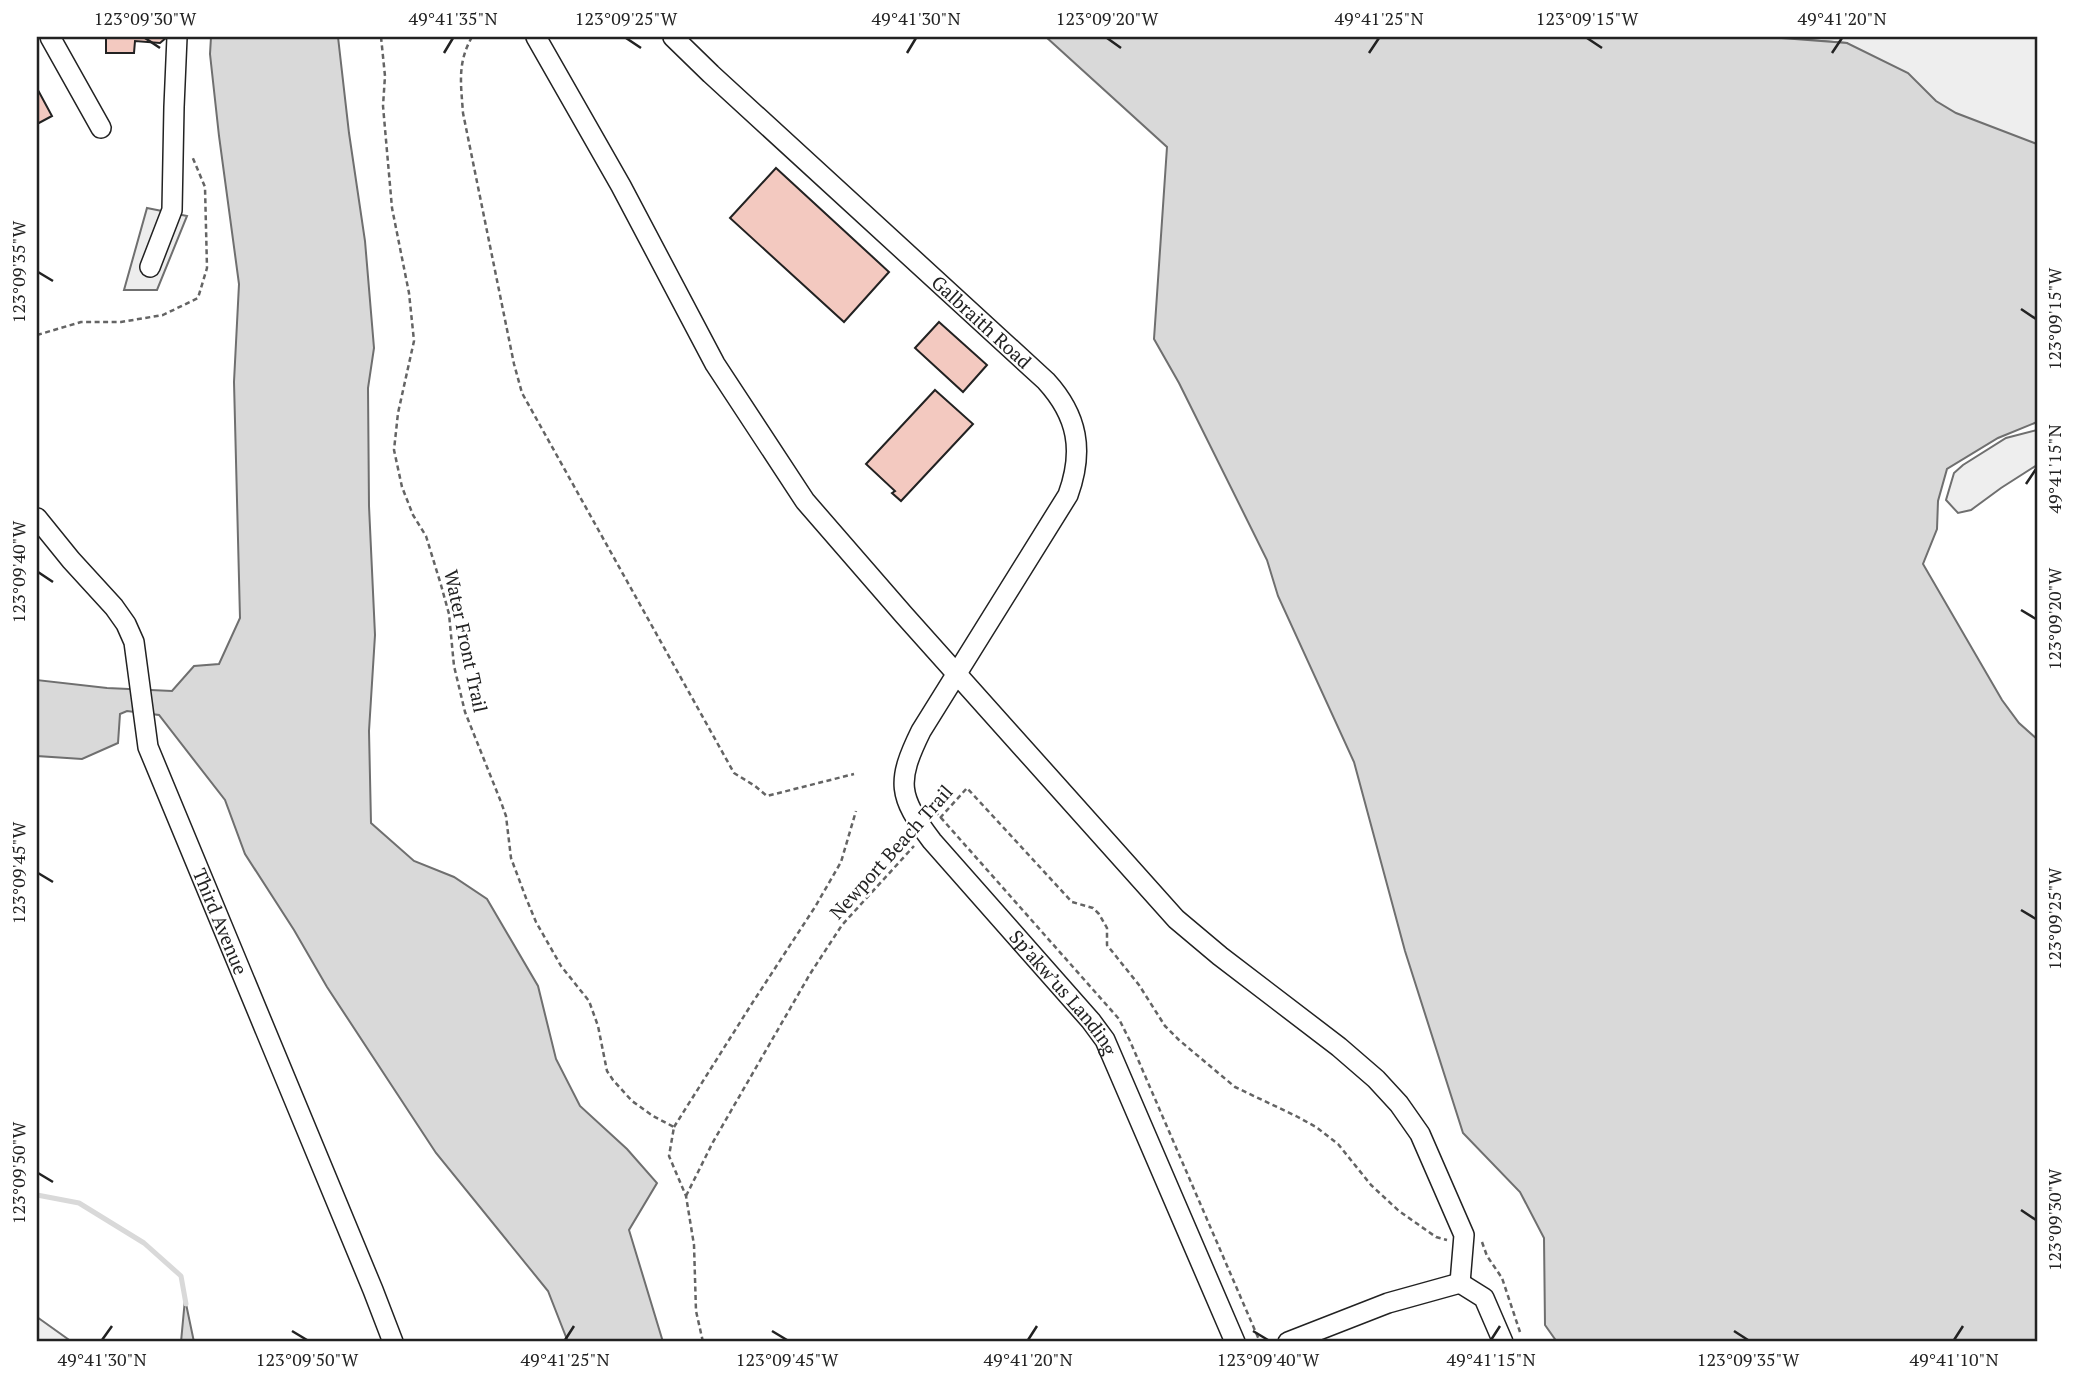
<svg xmlns="http://www.w3.org/2000/svg" width="2074" height="1379" viewBox="0 0 2074 1379" font-family="'PT Serif',serif">
<style>
.green{fill:#eee;stroke:#6f6f6f;stroke-width:2}
.parking{fill:#ededed;stroke:#6f6f6f;stroke-width:2}
.water{fill:#d9d9d9;stroke:#6f6f6f;stroke-width:2}
.lines{fill:none;stroke-linecap:round;stroke-linejoin:round}
.stream{stroke:#d9d9d9;stroke-width:5}
.building{fill:#f3c9c0;stroke:#222;stroke-width:2}
.minor-casing{stroke:#222;stroke-width:22}
.path{stroke:#646464;stroke-width:2.5;stroke-dasharray:5 3.5;stroke-linecap:butt}
.minor{stroke:#fff;stroke-width:19}
.ticks{fill:none;stroke:#222;stroke-width:2.5}
.labels{text-anchor:middle;stroke-width:5;stroke-linejoin:round;paint-order:stroke}
.street-label{font-size:19px;fill:#222;stroke:#fff}
.neatline{fill:none;stroke:#222;stroke-width:2.5}
.ticks-label{font-size:18px;text-anchor:middle;fill:#222}
</style>
<rect width="100%" height="100%" fill="#fff"/>
<!-- green -->
<g class="green">
<polygon points="1769,37 2037,37 2037,352 1847,43"/>
<polygon points="2037,430 2037,465 2001,488 1971,510 1958,513 1946,500 1954,473 1963,465 2006,438"/>
<polygon points="37,1317 72,1342 37,1342"/>
</g>
<!-- parking -->
<polygon class="parking" points="147,208 187,216 157,290 124,290"/>
<!-- water -->
<g class="water">
<polygon points="211,37 338,37 349,133 365,241 374,348 368,388 369,506 375,635 369,731 371,823 414,861 454,877 487,899 538,986 556,1059 580,1106 627,1149 657,1183 629,1230 663,1342 568,1342 548,1291 436,1153 327,987 294,930 245,854 225,800 159,715 127,711 120,714 118,743 82,759 37,756 37,680 107,688 172,691 194,666 219,664 240,618 234,382 239,284 219,136 210,54"/>
<polygon points="1046,37 1769,37 1847,43 1908,73 1936,101 1956,113 2037,144 2037,422 1998,438 1947,469 1938,501 1937,529 1923,564 2002,700 2019,723 2037,739 2037,1342 1557,1342 1545,1325 1544,1238 1520,1192 1463,1133 1405,951 1354,762 1278,596 1267,560 1179,383 1154,339 1167,147"/>
<polygon points="185,1299 194,1342 181,1342"/>
</g>
<g class="lines">
<!-- stream -->
<polyline class="stream" points="37,1195 79,1203 144,1243 181,1276 186,1304"/>
</g>
<!-- building -->
<g class="building">
<polygon points="106,37 167,37 160,43 135,41 134,53 106,53"/>
<polygon points="39,92 52,116 37,124 37,94"/>
<polygon points="776,168 889,272 844,322 730,218"/>
<polygon points="939,322 987,365 963,392 915,348"/>
<polygon points="935,390 973,424 901,501 892,493 895,491 866,464"/>
</g>
<g class="lines">
<defs>
<g id="minor">
<polyline points="50,37 101,128"/>
<polyline points="536,37 621,186 715,364 805,501 904,615 1176,919 1220,956 1339,1047 1376,1079 1399,1104 1420,1134 1464,1235 1460,1283"/>
<path id="s1" d="M 673,37 L 711,74 L 1046,381 C 1078,416 1084,451 1068,495 L 921,731 C 896,782 898,796 932,841 L 1091,1021 L 1105,1040 L 1235,1342"/>
<polyline points="150,267 172,210 174,107 177,37"/>
<path id="s2" d="M 37,518 L 71,560 L 114,607 L 126,624 L 134,642 L 148,747 L 373,1290 L 393,1342"/>
<polyline points="1288,1342 1388,1303 1460,1283 1484,1298 1503,1342"/>
</g>
</defs>
<!-- minor casing -->
<use href="#minor" class="minor-casing"/>
<!-- path -->
<g class="path">
<polyline points="381,37 385,76 383,106 392,208 409,293 414,341 398,413 394,450 402,487 413,515 426,536 441,585 449,614 454,666 465,712 501,802 506,816 511,858 526,898 536,922 561,966 589,1001 598,1026 607,1071 613,1080 632,1101 653,1116 674,1127 669,1156 686,1196 694,1245 696,1311 703,1342"/>
<path d="M 472,37 C 457,63 461,84 463,113 L 514,364 L 522,393 L 734,773 L 755,786 L 767,796 L 854,774"/>
<polyline points="37,335 81,322 121,322 163,315 198,298 207,268 205,187 192,156"/>
<polyline points="935,811 1119,1019 1130,1041 1260,1342"/>
<polyline points="940,818 967,788 1072,902 1093,908 1099,914 1107,928 1107,945 1139,985 1165,1026 1179,1040 1235,1087 1296,1116 1316,1127 1338,1144 1371,1185 1399,1211 1436,1237 1447,1240"/>
<polyline points="674,1127 751,1005 815,907 841,862 856,811"/>
<polyline points="686,1196 713,1142 810,974 842,925 914,846"/>
<polyline points="1482,1242 1487,1256 1502,1278 1520,1332"/>
</g>
<!-- minor -->
<use href="#minor" class="minor"/>
</g>
<!-- ticks -->
<path class="ticks" d="M 145,38 L 160,48M 626,38 L 641,48M 1107,38 L 1121,48M 1587,38 L 1602,48M 444,53 L 453,38M 907,53 L 916,38M 1369,53 L 1379,38M 1832,53 L 1842,38M 38,272 L 53,281M 2021,309 L 2036,319M 2026,484 L 2036,469M 38,572 L 53,582M 2021,610 L 2036,619M 38,873 L 53,882M 2021,910 L 2036,919M 38,1173 L 53,1182M 2021,1210 L 2036,1220M 292,1331 L 307,1340M 772,1331 L 787,1340M 1253,1331 L 1268,1340M 1734,1331 L 1748,1340M 102,1340 L 112,1326M 565,1340 L 574,1326M 1028,1340 L 1037,1326M 1491,1340 L 1500,1326M 1954,1340 L 1963,1326"/>
<g class="labels">
<!-- street labels -->
<g class="street-label">
<text dy="7" stroke="none"><textPath href="#s1" startOffset="420">Galbraith Road</textPath></text>
<text transform="translate(466 641) rotate(78)" y="7">Water Front Trail</text>
<text transform="translate(891 852) rotate(-48)" y="7">Newport Beach Trail</text>
<text dy="7" stroke="none"><textPath href="#s2" startOffset="453">Third Avenue</textPath></text>
<text dy="7" stroke="none"><textPath href="#s1" startOffset="1230">Sp’akw’us Landing</textPath></text>
</g>
</g>
<!-- border -->
<rect width="2074" height="1379" fill="none" stroke="#ffffff" stroke-width="77"/>
<rect x="38" y="38" width="1998" height="1302" class="neatline"/>
<g class="ticks-label">
<text x="145" y="25">123°09'30"W</text>
<text x="453" y="25">49°41'35"N</text>
<text x="626" y="25">123°09'25"W</text>
<text x="916" y="25">49°41'30"N</text>
<text x="1107" y="25">123°09'20"W</text>
<text x="1379" y="25">49°41'25"N</text>
<text x="1587" y="25">123°09'15"W</text>
<text x="1842" y="25">49°41'20"N</text>
<text transform="translate(19 272) rotate(-90)" y="6">123°09'35"W</text>
<text transform="translate(2055 319) rotate(-90)" y="6">123°09'15"W</text>
<text transform="translate(2055 469) rotate(-90)" y="6">49°41'15"N</text>
<text transform="translate(19 572) rotate(-90)" y="6">123°09'40"W</text>
<text transform="translate(2055 619) rotate(-90)" y="6">123°09'20"W</text>
<text transform="translate(19 873) rotate(-90)" y="6">123°09'45"W</text>
<text transform="translate(2055 919) rotate(-90)" y="6">123°09'25"W</text>
<text transform="translate(19 1173) rotate(-90)" y="6">123°09'50"W</text>
<text transform="translate(2055 1220) rotate(-90)" y="6">123°09'30"W</text>
<text x="102" y="1366">49°41'30"N</text>
<text x="307" y="1366">123°09'50"W</text>
<text x="565" y="1366">49°41'25"N</text>
<text x="787" y="1366">123°09'45"W</text>
<text x="1028" y="1366">49°41'20"N</text>
<text x="1268" y="1366">123°09'40"W</text>
<text x="1491" y="1366">49°41'15"N</text>
<text x="1748" y="1366">123°09'35"W</text>
<text x="1954" y="1366">49°41'10"N</text>
</g>
</svg>
